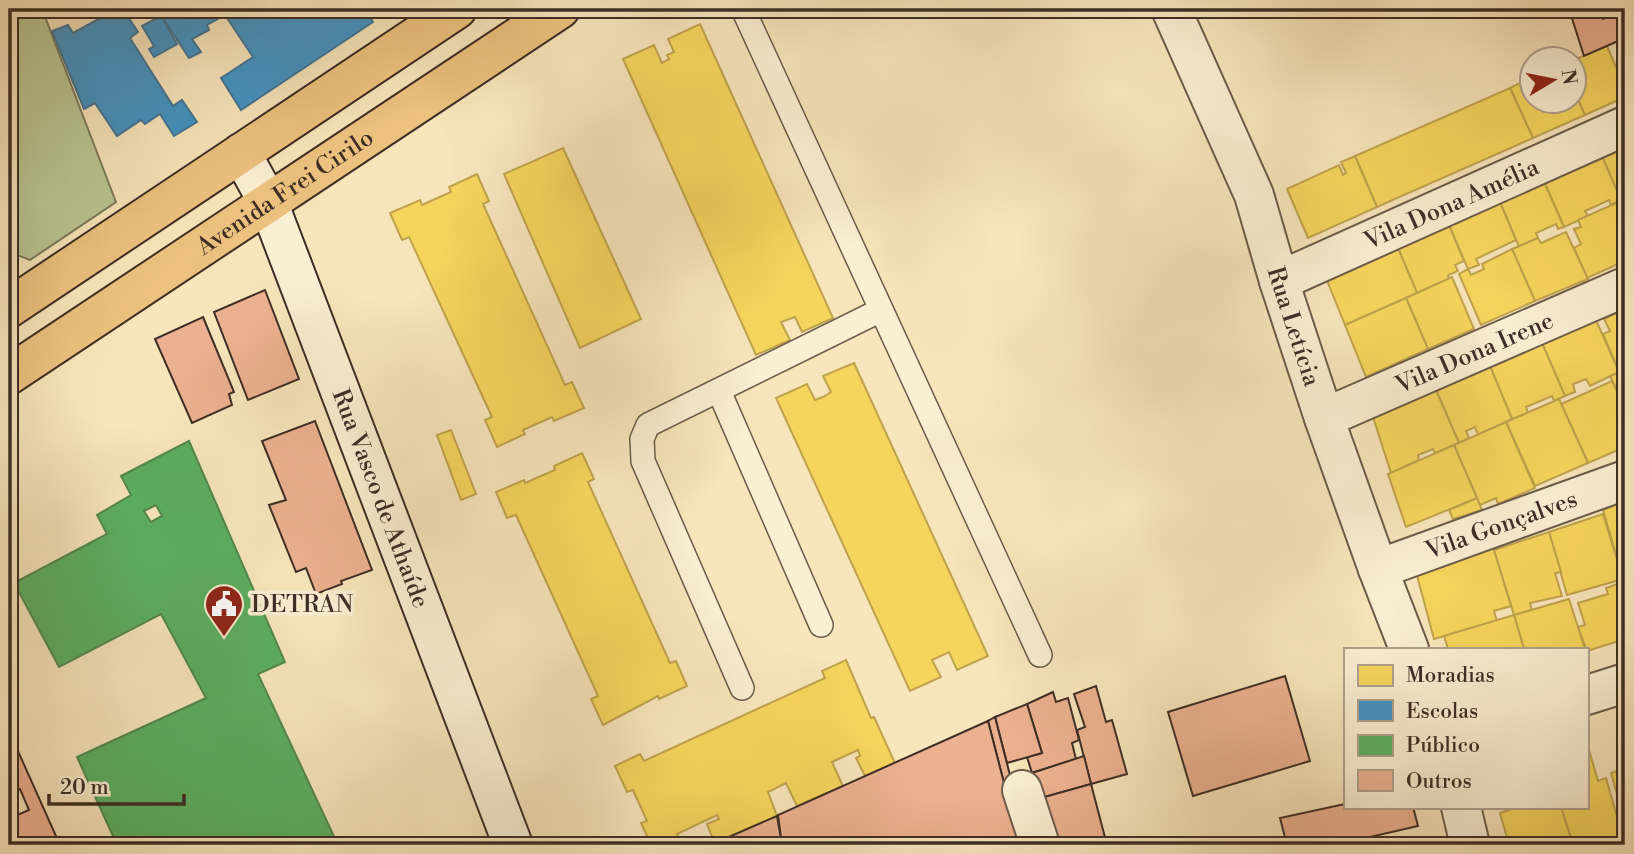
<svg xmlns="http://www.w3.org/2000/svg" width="1634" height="854" viewBox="0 0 1634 854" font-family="'Libre Bodoni',serif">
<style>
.green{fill:#bac593;stroke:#7c7a5c;stroke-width:2}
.homes{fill:#f6d55c;stroke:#bfa34c;stroke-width:2}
.schools{fill:#4393c3;stroke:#427594;stroke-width:2}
.public{fill:#5aae61;stroke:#52884f;stroke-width:2;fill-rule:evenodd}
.building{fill:#ecb190;stroke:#3e2e25;stroke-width:2}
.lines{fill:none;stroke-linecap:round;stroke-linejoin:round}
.lane-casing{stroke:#6c5c4b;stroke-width:26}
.street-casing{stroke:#6c5c4b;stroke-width:42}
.secondary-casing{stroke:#3e2e25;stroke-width:42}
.primary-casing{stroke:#3e2e25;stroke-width:42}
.lane{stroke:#faeed3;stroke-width:23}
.street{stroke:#faeed3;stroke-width:38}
.secondary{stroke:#faeed3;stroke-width:38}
.primary{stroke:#ecc27e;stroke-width:38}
.labels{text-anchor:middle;stroke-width:7;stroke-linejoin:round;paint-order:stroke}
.street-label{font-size:24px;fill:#3e2e25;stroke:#faeed3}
.poi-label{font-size:24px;fill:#3e2e25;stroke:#faeed3;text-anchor:start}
</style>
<rect width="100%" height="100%" fill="#f8e5bc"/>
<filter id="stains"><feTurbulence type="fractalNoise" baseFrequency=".00286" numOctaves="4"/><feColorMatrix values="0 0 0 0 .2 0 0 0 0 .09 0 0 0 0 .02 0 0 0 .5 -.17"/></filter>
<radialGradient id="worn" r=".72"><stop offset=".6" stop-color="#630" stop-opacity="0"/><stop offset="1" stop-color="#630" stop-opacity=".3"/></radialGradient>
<!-- green -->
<polygon class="green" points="9,9 42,9 116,202 30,260 9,252"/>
<!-- homes -->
<g class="homes">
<polygon points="700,24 833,318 802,332 795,317 781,322 790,340 756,355 623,59 654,45 662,63 669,59 667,55 674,52 668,39"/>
<polygon points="1607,46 1625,88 1625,97 1585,115 1574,91 1574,60"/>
<polygon points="1532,77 1532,102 1574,102 1574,91 1585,115 1533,138 1510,88"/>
<polygon points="1510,88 1533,138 1377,207 1355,156"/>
<polygon points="1625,140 1625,198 1621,200 1600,153"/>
<polygon points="563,148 641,319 580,348 504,174"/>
<polygon points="1599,149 1621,200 1611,205 1609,200 1585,211 1588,216 1564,227 1541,175"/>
<polygon points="1355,156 1377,207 1308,238 1287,189 1339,165 1343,175 1346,173 1341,162"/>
<polygon points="477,174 489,201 483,204 565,385 572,382 584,408 554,421 552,417 523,430 525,434 497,447 485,420 492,417 409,237 402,240 390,213 420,200 422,205 451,192 449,187"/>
<polygon points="1541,175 1564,227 1558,229 1556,224 1536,233 1538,238 1519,247 1497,195"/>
<polygon points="1497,195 1516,240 1476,259 1479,265 1468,269 1446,218"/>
<polygon points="1625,198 1625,225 1616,203"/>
<polygon points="1616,203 1625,225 1625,261 1587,278 1574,248 1581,244 1574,229 1581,227 1578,220"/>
<polygon points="1446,218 1464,261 1455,265 1458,271 1448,275 1449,279 1417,293 1395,241"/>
<polygon points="1566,232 1588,279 1535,301 1512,249 1538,238 1541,243"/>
<polygon points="1395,241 1417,293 1345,325 1324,273"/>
<polygon points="1512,249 1535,301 1481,325 1459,274 1468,269 1471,275 1484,269 1482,264"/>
<polygon points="1452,277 1474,329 1428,349 1406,298"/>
<polygon points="1406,298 1428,349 1366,377 1345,325"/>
<polygon points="1625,309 1625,370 1619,372 1603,334 1610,331 1604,319"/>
<polygon points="1596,320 1619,372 1590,386 1586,379 1573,384 1575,392 1565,396 1542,343"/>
<polygon points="1542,343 1565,396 1554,401 1552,396 1526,407 1528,413 1512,419 1490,366"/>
<polygon points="854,363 988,656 957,670 949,652 932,660 941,677 910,691 776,398 807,384 815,400 823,397 831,392 823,376"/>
<polygon points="1490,366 1512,419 1478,435 1475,427 1466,431 1469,438 1459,443 1436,390"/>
<polygon points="1625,370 1625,408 1610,376"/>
<polygon points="1612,381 1625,408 1625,447 1588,463 1561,404"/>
<polygon points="1436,390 1459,443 1435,453 1433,449 1418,455 1419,460 1391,473 1373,417"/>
<polygon points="1559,399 1588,463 1535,486 1506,422"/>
<polygon points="1506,422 1535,488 1498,504 1496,498 1480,505 1454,445"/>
<polygon points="451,430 476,494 461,500 437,435"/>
<polygon points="1454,445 1477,498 1406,527 1388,474"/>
<polygon points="582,453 594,479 588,482 670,663 676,661 687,686 659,699 658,696 603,725 591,699 598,696 516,515 507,518 496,492 524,480 525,483 555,470 554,466"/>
<polygon points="1477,498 1482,510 1453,519 1449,510"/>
<polygon points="1625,501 1625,582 1624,582 1603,510"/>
<polygon points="1603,514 1623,579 1567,595 1549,532"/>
<polygon points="1549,532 1561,572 1555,573 1562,596 1530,603 1532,610 1514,615 1494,550"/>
<polygon points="1493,547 1511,606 1494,611 1497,621 1434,639 1416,572"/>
<polygon points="1624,582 1625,639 1587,651 1578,627 1585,625 1578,603 1608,594 1606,588"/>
<polygon points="1569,599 1585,649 1524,649 1514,615"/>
<polygon points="1514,615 1524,649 1448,649 1444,636"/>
<polygon points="846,660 871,718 874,717 895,763 865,776 856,758 860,756 858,750 832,762 843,786 797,806 786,783 768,792 777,816 715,844 707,824 719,819 717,815 677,834 679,838 663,845 651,845 641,823 647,821 633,790 627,792 615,766 640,754 644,761 825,678 822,671"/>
<polygon points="1589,750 1598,781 1606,778 1625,845 1573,845 1561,807 1587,807 1587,751"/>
<polygon points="1625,769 1625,823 1611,773"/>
<polygon points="1518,807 1561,807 1573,845 1509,845 1500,813"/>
</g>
<!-- schools -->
<g class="schools">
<polygon points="117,9 123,9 138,32 130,38 173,106 182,100 197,122 174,136 160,114 145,124 141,120 117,136 95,103 84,109 52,31 68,25 73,33"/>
<polygon points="171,9 365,9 373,22 241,110 221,78 253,57 225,15 207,25 209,30 192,39 201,52 189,58 161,15"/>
<polygon points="161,16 177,44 154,57 149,49 154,46 142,26"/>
</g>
<!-- public -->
<path class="public" d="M 189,441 L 285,662 L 258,674 L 338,845 L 117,845 L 77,757 L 206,698 L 161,614 L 59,667 L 14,583 L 107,534 L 97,515 L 131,495 L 121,476 ZM 156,505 L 162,516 L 151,522 L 144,511 Z"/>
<!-- building -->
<g class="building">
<polygon points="1569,9 1599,9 1603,19 1625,9 1625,38 1584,56"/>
<polygon points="265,290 299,379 248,400 214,312"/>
<polygon points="203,317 234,392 229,394 232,405 192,423 155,339"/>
<polygon points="315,421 372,570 341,581 342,584 316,594 306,568 296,572 269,505 286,500 262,441"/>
<polygon points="1285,676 1310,761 1193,796 1168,712"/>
<polygon points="1096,686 1106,722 1112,720 1127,774 1091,784 1077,730 1085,727 1074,694"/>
<polygon points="1053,692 1056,702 1068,698 1079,740 1072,743 1076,759 1032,773 1027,757 1042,753 1027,704"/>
<polygon points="1027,704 1042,753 1007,763 995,717"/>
<polygon points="995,717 1028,845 1020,845 988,721"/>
<polygon points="988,721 1020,845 782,845 778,815"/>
<polygon points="9,731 60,845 9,845 9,806 13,817 29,810 20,789 9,794"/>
<polygon points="1084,756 1091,784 1038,799 1032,773"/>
<polygon points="1091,784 1107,845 1054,845 1041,798"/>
<polygon points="1345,804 1345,807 1413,807 1418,826 1335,845 1287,845 1280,818"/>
<polygon points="777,816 782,845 711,845 731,836"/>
</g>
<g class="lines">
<defs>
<g id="lane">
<polyline points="743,9 1040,655"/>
<polyline points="719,391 821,625"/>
<polyline points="742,688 643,461 642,439 648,425 881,310"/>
</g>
<g id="street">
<path id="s1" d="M 1171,9 L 1254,195 L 1279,281 L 1324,418 L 1378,569 L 1409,649"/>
<path id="s2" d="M 1279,281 L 1625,126"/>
<path id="s3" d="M 1324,418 L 1625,287"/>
<path id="s4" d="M 1378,569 L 1625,480"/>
<polyline points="1587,695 1625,683"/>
<polyline points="1022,790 1040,845"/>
<polyline points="1461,807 1470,845"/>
</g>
<g id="secondary">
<path id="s5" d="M 241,153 L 268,202 L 513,845"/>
</g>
<g id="primary">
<polyline points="9,308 457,9"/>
<path id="s6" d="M 9,375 L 560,9"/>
</g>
</defs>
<!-- lane casing -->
<use href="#lane" class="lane-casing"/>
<!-- street casing -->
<use href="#street" class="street-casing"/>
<!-- secondary casing -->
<use href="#secondary" class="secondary-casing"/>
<!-- primary casing -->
<use href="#primary" class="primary-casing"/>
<!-- lane -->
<use href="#lane" class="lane"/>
<!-- street -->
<use href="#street" class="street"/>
<!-- secondary -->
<use href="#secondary" class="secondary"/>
<!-- primary -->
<use href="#primary" class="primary"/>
</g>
<!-- icons -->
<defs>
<symbol id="civic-pin" viewBox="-11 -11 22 30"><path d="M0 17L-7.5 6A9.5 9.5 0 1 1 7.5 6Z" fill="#8f2418" stroke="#faeed3"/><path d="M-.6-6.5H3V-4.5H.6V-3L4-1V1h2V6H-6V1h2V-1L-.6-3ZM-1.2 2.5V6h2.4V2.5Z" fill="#fff"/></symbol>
</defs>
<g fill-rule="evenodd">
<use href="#civic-pin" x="202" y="582" width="44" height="60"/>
</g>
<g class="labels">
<!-- street labels -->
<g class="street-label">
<text dy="8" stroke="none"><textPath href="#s6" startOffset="331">Avenida Frei Cirilo</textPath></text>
<text dy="8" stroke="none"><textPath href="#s2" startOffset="189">Vila Dona Amélia</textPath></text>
<text dy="8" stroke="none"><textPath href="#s1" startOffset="341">Rua Letícia</textPath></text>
<text dy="8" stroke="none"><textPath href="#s3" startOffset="164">Vila Dona Irene</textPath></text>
<text dy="8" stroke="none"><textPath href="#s5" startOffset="373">Rua Vasco de Athaíde</textPath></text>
<text dy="8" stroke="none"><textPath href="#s4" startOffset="131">Vila Gonçalves</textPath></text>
</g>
<!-- poi labels -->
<g class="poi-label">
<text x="251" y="612">DETRAN</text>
</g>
</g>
<!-- margin -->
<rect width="1634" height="854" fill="none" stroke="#f8e5bc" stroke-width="35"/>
<rect x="10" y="10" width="1613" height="833" fill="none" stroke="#3e2e25" stroke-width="3.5"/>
<rect x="18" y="18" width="1599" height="819" fill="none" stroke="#3e2e25" stroke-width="2"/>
<!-- legend -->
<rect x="1344" y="648" width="245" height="161" fill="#faeed3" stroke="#afa18d" stroke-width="2"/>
<rect x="1358" y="665" width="35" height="21" fill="#f6d55c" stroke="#afa18d" stroke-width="2"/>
<text x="1406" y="682" font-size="21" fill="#3e2e25">Moradias</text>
<rect x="1358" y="700" width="35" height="21" fill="#4393c3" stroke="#afa18d" stroke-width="2"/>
<text x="1406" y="718" font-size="21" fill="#3e2e25">Escolas</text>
<rect x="1358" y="735" width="35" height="21" fill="#5aae61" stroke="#afa18d" stroke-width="2"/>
<text x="1406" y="752" font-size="21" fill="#3e2e25">Público</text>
<rect x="1358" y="770" width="35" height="21" fill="#ecb190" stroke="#afa18d" stroke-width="2"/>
<text x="1406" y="788" font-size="21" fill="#3e2e25">Outros</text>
<!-- north arrow -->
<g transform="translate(1553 80) rotate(80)"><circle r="33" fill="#faeed3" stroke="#afa18d" stroke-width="2"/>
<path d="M0-5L12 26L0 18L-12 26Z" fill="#8f2418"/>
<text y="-10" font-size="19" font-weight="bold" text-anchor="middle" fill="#3e2e25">N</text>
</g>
<!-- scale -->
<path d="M49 794v10h135v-10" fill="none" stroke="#3e2e25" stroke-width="3.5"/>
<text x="60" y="794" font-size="21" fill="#3e2e25" stroke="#faeed3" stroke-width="5" paint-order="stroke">20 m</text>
<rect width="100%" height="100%" filter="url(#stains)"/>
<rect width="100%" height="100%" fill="url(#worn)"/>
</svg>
